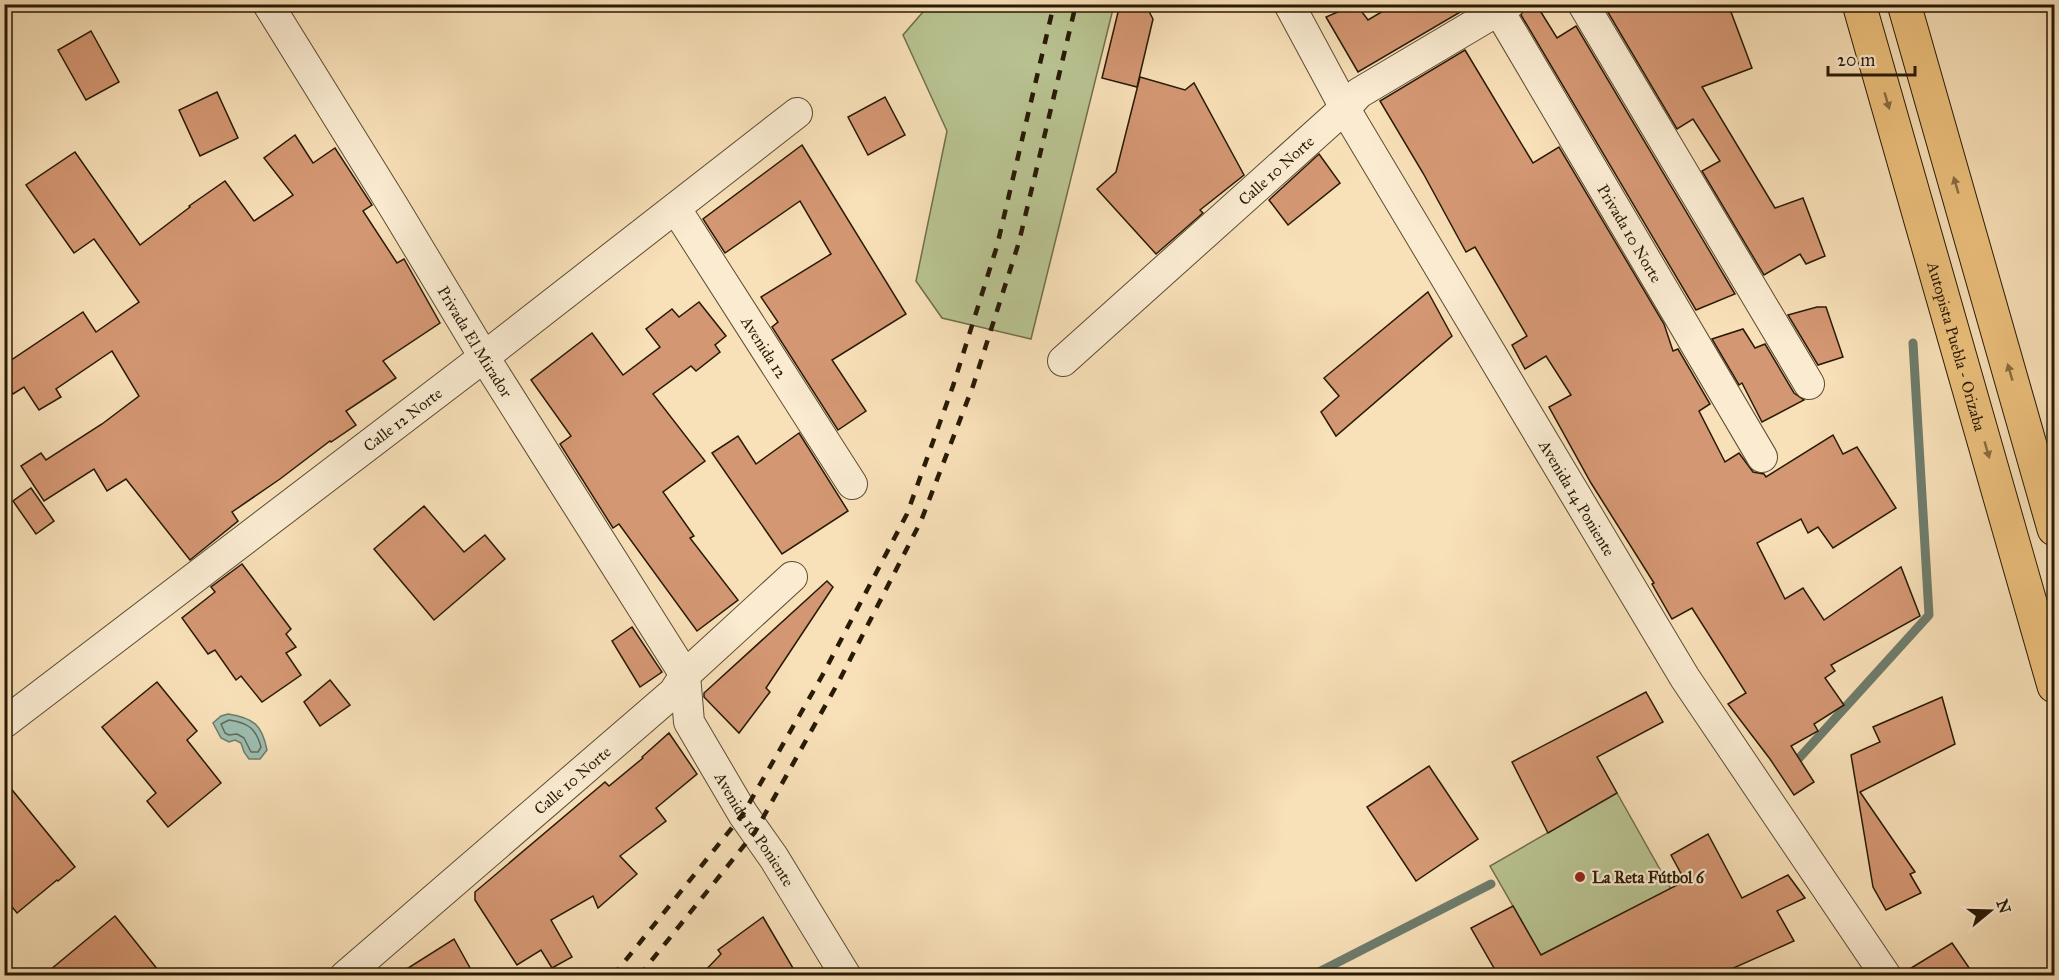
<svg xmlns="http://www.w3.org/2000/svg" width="2059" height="980" viewBox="0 0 2059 980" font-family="'IM FELL Great Primer',serif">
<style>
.green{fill:#b9c392;stroke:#706e4c;stroke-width:1.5}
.water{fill:#9dbdb0;stroke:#6e7c6c;stroke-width:1.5}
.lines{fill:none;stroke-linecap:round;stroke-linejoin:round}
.shore{stroke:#626c5a;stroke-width:1.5}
.stream{stroke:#6e7c6c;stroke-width:9}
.building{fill:#d49773;stroke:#281a05;stroke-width:1.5}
.minor-casing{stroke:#5c4c32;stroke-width:32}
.highway-casing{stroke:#281a05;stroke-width:35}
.minor{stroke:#faebd1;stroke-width:30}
.highway{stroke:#ecc07c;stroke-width:33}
.rail{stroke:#281a05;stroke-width:4.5;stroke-dasharray:10 10;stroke-linecap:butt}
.oneway{fill:#8a6d40}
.poi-dot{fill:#8f2418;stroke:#faebd1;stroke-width:2}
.labels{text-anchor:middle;stroke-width:4.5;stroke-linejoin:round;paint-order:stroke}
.street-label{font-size:16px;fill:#281a05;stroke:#faebd1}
.poi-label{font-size:16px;font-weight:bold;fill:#281a05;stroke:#faebd1;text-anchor:start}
</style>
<rect width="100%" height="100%" fill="#f8e0b8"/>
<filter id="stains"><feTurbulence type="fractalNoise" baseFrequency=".00333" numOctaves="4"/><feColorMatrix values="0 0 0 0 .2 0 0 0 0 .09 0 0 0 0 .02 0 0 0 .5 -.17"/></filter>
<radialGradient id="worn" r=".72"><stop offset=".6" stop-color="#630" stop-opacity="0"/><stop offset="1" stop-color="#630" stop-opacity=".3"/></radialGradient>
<!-- green -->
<g class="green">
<polygon points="929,5 1114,5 1031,339 942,318 916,281 947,131 903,35"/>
<polygon points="1617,793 1671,889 1541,955 1490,866"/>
</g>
<!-- water -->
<path class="water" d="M 228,714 C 254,718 262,725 267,750 L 260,759 L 249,759 L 244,752 L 241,743 L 235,740 L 229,742 L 221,738 L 213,723 L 221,716 Z"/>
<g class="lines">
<!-- shore -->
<path class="shore" d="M 229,720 C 248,723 256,728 261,747 L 258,752 L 251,752 L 244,738 L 237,734 L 229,735 L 225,733 L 221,724 Z"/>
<!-- stream -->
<g class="stream">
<polyline points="1791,767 1929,615 1913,343"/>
<polyline points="1311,976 1491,884"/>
</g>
</g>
<!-- building -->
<g class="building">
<polygon points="1120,4 1145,4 1153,19 1137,87 1102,78"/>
<polygon points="1356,4 1368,20 1395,4 1474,4 1358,72 1326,17"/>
<polygon points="1526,4 1536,4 1557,38 1576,26 1735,294 1696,310 1521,15"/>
<polygon points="1603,4 1728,4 1752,68 1702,87 1775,208 1803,198 1825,256 1806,264 1800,254 1764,275 1702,171 1720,161 1693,119 1677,129"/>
<polygon points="91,31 119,82 86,100 58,50"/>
<polygon points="1465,50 1533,163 1559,147 1664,324 1673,351 1678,349 1710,404 1699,411 1725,462 1739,453 1753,472 1764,474 1766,477 1833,435 1843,454 1857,447 1896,508 1833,548 1818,527 1808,533 1801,519 1757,543 1785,599 1803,588 1824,620 1901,567 1920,616 1831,665 1835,671 1825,678 1844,705 1814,724 1818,731 1791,746 1814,782 1794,795 1770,759 1728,704 1746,693 1692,608 1672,619 1652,584 1654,583 1591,483 1549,407 1571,395 1546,356 1525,369 1512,345 1527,336 1475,247 1466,252 1423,173 1380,101"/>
<polygon points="1140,77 1185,90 1194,83 1244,175 1200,210 1203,213 1156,254 1097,189 1116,172"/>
<polygon points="217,92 238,138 200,156 179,110"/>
<polygon points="885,97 905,135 868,155 848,117"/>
<polygon points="295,135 313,163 335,148 372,205 363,211 397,263 404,259 440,323 383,361 396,378 346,411 356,425 331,442 330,441 280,479 232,512 238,521 190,560 126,479 107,491 94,469 44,501 21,466 41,453 46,460 102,424 139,396 112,351 56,389 61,397 39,410 24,387 13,394 4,381 4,365 83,312 96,332 139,302 94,239 74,253 26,185 75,152 140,245 190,207 189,206 225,181 254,221 293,195 264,158"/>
<polygon points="802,145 906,314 832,360 866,411 838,430 772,327 778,322 761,297 831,254 800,201 725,253 703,219"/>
<polygon points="1319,154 1340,183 1288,225 1269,200"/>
<polygon points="1428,292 1452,336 1336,436 1321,412 1339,396 1324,378"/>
<polygon points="699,302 726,336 715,345 720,352 696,371 691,366 653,394 705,461 663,492 694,536 690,538 738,600 697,631 619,524 613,528 560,444 571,436 531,380 592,333 623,375 660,347 646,329 672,309 679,317"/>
<polygon points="1817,307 1826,307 1843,357 1818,365 1788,315"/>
<polygon points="1743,329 1755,348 1765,344 1794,393 1804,400 1762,422 1742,383 1739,385 1712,339"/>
<polygon points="799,433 848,511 782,554 712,453 738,436 756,464"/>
<polygon points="31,488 54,521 36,534 13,501"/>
<polygon points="424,506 464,552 485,535 505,559 434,620 374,549"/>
<polygon points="242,564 291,629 286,634 296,647 286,653 301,675 262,702 241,676 236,680 215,650 208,654 182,618 215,592 211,587"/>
<polygon points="827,581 833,587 766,688 770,692 739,733 704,697 704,693"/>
<polygon points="632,627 662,672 640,687 612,641"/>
<polygon points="330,680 350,705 320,726 304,702"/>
<polygon points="157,682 197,731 187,740 221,783 168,827 147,801 156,793 102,727"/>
<polygon points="1646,692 1663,722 1597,757 1617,793 1548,833 1512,762"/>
<polygon points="1942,697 1955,744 1860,792 1915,872 1910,874 1921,893 1886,910 1873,887 1851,755 1880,742 1873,727"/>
<polygon points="669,733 697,774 656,808 666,821 620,856 637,874 598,908 593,896 551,920 572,957 552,968 541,950 517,965 475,900 475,892 605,782 609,786 643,758 642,757"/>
<polygon points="1429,766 1478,839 1416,881 1367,807"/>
<polygon points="4,780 75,867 58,881 57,880 17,913 4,897"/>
<polygon points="1708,834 1742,898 1788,875 1805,898 1777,911 1794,941 1718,975 1498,975 1471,928 1513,906 1541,955 1685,881 1671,855"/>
<polygon points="115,916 162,975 44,975"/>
<polygon points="763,917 797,975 701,975 721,954 718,950"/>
<polygon points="454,939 474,975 397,975"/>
<polygon points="1952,943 1974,975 1903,975 1903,973"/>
</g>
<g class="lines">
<defs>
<g id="minor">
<path id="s1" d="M 268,4 L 395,209 L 484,357 L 685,675 L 689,722 L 743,814 L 774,858 L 846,976"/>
<path id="s2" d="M 1289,4 L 1352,121 L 1685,678 L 1886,976"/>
<polyline points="1583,4 1809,384"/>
<path id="s3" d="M 1499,11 L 1762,457"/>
<path id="s4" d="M 676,209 L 852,484"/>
<path id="s5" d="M 1063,361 L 1345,108 L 1359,93 L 1509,4"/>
<path id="s6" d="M 4,723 L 484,357 L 797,113"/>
<path id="s7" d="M 345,976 L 674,692 L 685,675 L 792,577"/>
</g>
<g id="highway">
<path id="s8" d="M 1859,4 L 2054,686"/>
<polyline points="1904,4 2054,529"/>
</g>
</defs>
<!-- minor casing -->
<use href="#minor" class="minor-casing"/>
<!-- highway casing -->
<use href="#highway" class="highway-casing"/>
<!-- minor -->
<use href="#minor" class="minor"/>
<!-- highway -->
<use href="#highway" class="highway"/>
<!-- rail -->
<g class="rail">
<polyline points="613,976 743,814 822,676 907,514 953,386 997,246 1054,4"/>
<polyline points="639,976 755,832 839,681 921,521 973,386 1019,242 1076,4"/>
</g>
</g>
<!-- one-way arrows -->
<defs><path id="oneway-solid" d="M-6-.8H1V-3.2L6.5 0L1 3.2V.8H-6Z" transform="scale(1.5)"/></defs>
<g class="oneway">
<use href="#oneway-solid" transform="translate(1887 101) rotate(74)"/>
<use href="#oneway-solid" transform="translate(1956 185) rotate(-106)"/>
<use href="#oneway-solid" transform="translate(2010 372) rotate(-106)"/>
<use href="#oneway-solid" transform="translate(1987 450) rotate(74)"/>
</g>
<!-- markers -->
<circle class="poi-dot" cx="1580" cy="877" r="6"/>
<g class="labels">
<!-- street labels -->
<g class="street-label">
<text dy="6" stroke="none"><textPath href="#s5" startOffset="286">Calle 10 Norte</textPath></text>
<text dy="6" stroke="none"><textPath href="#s3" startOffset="258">Privada 10 Norte</textPath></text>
<text dy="6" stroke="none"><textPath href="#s1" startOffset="396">Privada El Mirador</textPath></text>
<text dy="6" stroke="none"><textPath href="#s8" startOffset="356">Autopista Puebla - Orizaba</textPath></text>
<text dy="6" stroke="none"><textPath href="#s4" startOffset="164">Avenida 12</textPath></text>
<text dy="6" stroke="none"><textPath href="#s6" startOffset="501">Calle 12 Norte</textPath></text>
<text dy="6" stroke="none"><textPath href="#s2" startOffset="572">Avenida 14 Poniente</textPath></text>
<text dy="6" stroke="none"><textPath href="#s7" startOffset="300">Calle 10 Norte</textPath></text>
<text dy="6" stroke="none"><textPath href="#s1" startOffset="963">Avenida 10 Poniente</textPath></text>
</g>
<!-- poi labels -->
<g class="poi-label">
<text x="1592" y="883">La Reta Fútbol 6</text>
</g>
</g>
<!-- margin -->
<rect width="2059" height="980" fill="none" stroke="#f8e0b8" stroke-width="24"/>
<rect x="6" y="6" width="2047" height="968" fill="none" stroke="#281a05" stroke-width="3"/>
<rect x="12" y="12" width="2035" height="956" fill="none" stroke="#281a05" stroke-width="1.5"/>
<!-- north arrow -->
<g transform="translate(1990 911) rotate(71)" stroke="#faebd1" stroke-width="4.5" paint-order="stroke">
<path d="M0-4.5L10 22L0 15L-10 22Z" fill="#281a05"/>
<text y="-9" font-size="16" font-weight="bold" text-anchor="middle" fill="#281a05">N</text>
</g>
<!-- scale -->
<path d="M1828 66v9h87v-9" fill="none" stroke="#281a05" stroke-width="3"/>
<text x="1837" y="66" font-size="18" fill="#281a05" stroke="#faebd1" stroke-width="4.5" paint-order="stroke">20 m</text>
<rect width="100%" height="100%" filter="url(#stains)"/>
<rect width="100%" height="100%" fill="url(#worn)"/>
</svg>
